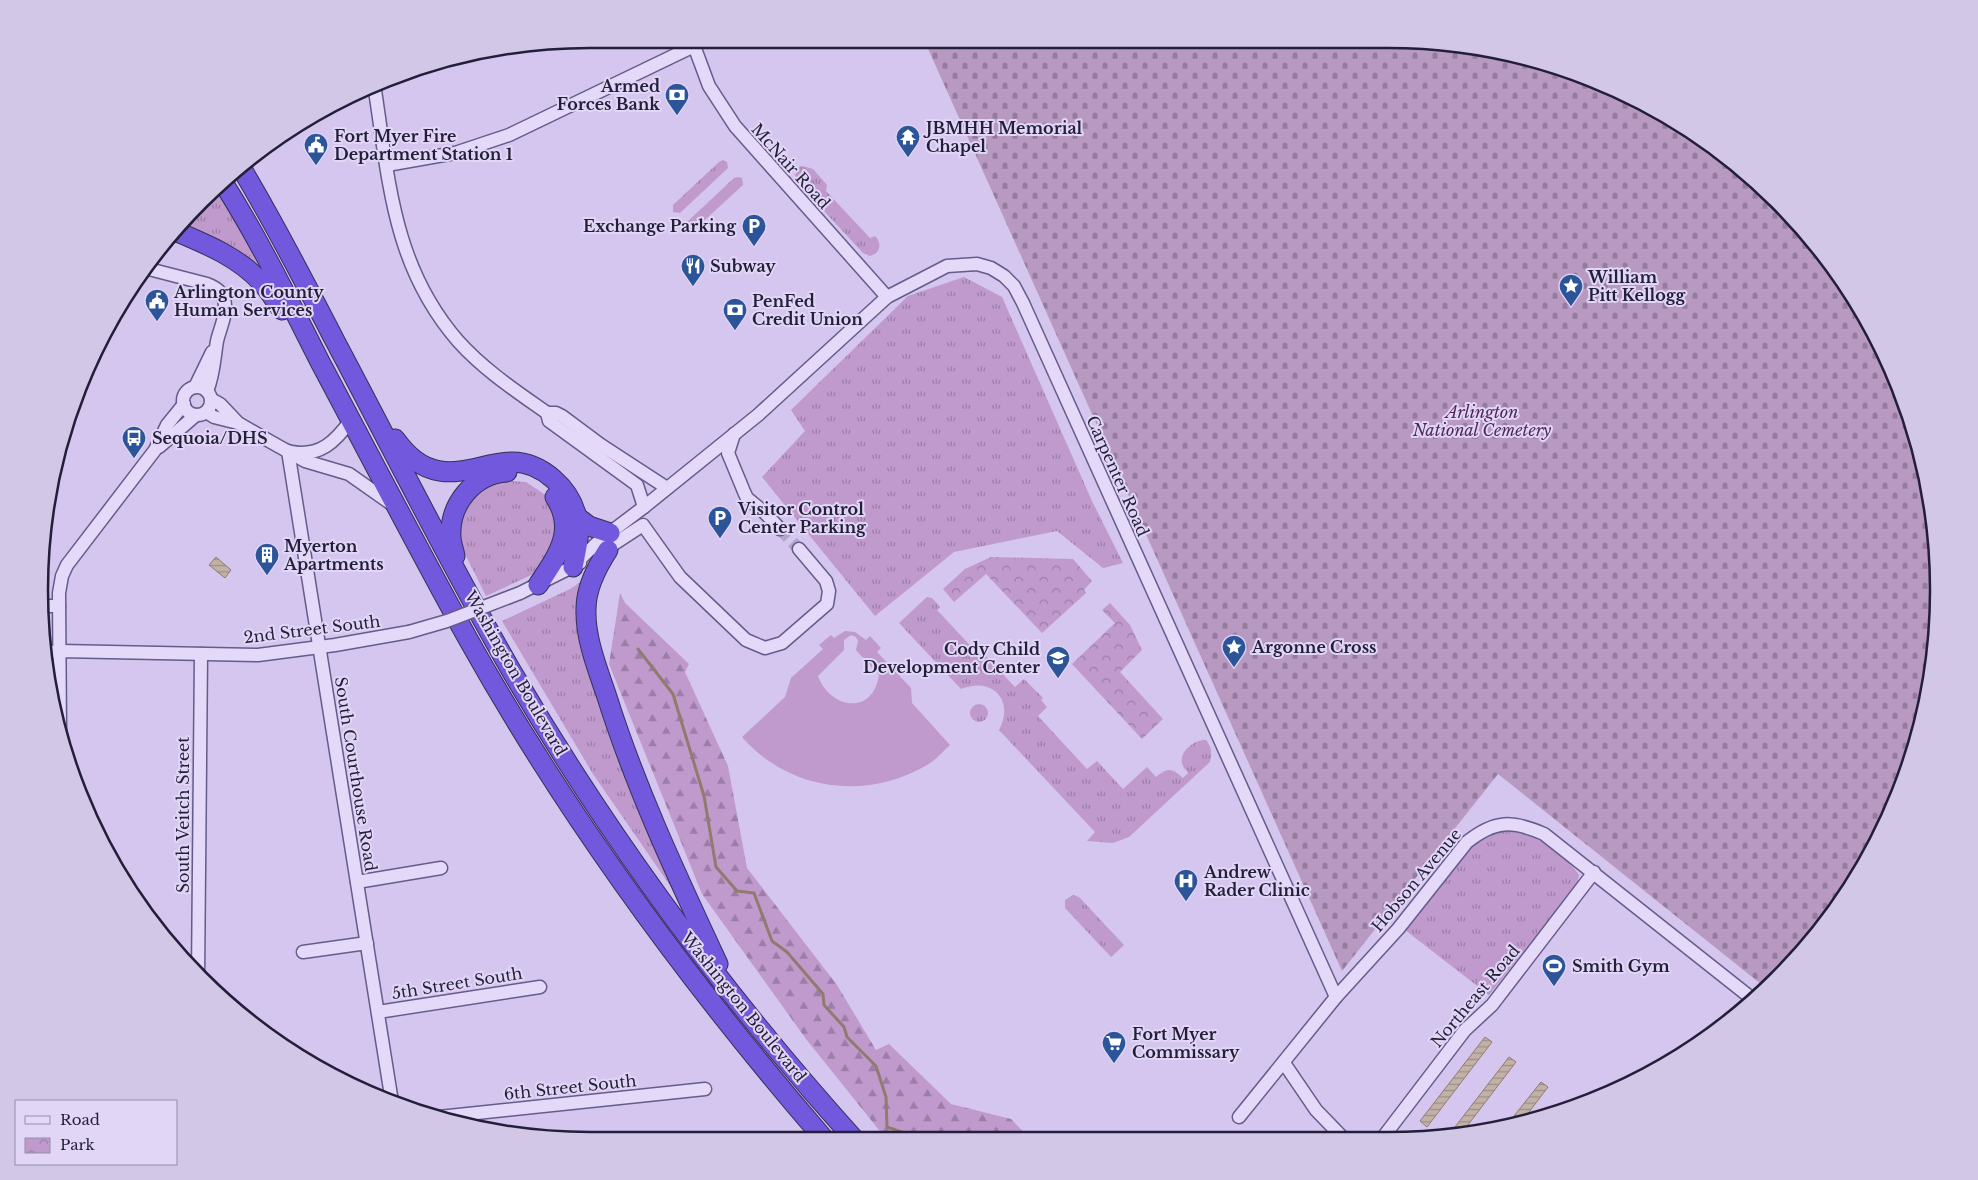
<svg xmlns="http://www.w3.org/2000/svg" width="1978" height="1180" viewBox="0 0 1978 1180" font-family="'Libre Baskerville',serif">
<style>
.grass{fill:url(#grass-tufts)}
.forest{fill:url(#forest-firs)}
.cemetery{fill:url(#cemetery-stones)}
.park{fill:url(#park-crowns)}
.pitch{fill:#c09acd;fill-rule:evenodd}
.water{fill:url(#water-rules);stroke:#917b6e}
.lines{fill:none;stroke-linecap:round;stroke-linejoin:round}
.stream{stroke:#917b6e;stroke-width:3}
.minor-tunnel{stroke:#b1a5ca;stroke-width:12;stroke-dasharray:12 6;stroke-linecap:butt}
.minor-casing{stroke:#645c8a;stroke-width:15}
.highway-casing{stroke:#343058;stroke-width:21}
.minor{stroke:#e4d9f9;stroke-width:12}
.highway{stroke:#7258dd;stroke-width:19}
.minor-bridge-casing{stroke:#645c8a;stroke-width:15;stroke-linecap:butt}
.minor-bridge{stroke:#e4d9f9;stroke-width:12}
.labels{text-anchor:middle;stroke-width:4;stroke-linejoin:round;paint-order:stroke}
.poi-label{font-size:16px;font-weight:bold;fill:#231f3a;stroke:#e1d6f6;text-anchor:start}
.street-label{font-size:16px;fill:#231f3a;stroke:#e1d6f6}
.park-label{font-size:16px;font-style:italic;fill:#512656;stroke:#e1d6f6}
.rim{fill:none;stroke:#231f3a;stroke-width:2.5}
</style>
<defs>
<pattern id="grass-tufts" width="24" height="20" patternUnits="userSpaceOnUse" patternTransform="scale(1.25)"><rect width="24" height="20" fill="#c09acd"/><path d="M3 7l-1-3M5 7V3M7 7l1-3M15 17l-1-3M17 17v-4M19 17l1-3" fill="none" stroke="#9c7da7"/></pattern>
<pattern id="forest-firs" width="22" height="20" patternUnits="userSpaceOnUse" patternTransform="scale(1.25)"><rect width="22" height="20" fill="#c09acd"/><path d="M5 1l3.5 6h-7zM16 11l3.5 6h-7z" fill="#9c7da7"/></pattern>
<pattern id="cemetery-stones" width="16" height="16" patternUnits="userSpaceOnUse" patternTransform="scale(1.25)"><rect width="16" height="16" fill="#b899c2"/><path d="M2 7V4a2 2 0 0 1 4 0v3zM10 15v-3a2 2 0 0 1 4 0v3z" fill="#957c9f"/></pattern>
<pattern id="park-crowns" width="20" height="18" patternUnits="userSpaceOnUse" patternTransform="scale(1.25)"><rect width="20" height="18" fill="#c09acd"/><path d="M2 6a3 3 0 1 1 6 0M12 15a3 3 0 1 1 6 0" fill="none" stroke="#9c7da7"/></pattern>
<pattern id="water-rules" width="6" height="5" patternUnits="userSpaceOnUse" patternTransform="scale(1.25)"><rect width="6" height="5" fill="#c2b1a7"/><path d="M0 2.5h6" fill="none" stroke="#9d8f89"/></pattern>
</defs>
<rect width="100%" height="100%" fill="#d4c6ee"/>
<!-- grass -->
<g class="grass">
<polygon points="723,160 727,162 728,168 680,213 673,212 673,205 719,162"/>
<path d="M 803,166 L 813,169 L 827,185 L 826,191 L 870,238 L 875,236 C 882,243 881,253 870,256 L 863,253 L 798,183 L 795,175 L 799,167 Z"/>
<polygon points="738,177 742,178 743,185 695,229 688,229 688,221 734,178"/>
<polygon points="215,188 235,218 270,281 180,225 200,200"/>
<polygon points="964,277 1002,297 1092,501 1123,563 1103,568 1057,531 954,552 875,616 762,477 805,431 791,410 908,296"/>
<polygon points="496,480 526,482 550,498 559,517 558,545 540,571 486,596 460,544 460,518 473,496"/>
<polygon points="591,575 580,600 680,900 593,774 502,621 570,589"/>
<path d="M 927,597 L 932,598 L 940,607 L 937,610 L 980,656 L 983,653 L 1015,687 L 1024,679 L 1043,698 L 1041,700 L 1047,707 L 1038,716 L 1087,769 L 1097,761 L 1123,789 L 1147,767 L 1156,777 C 1168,767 1172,768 1183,778 L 1188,773 C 1187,770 1184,769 1183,766 C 1177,753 1194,739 1206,740 C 1212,748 1212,753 1210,762 L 1129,837 L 1113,843 L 1087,841 L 1095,832 L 999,730 C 1015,700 992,676 961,689 L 899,623 Z"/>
<circle cx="979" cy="713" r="9"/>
<path d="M 1499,831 C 1506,831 1513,831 1519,832 C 1536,834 1570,860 1579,875 L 1577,884 L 1489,995 L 1405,930 L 1468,850 L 1483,837 Z"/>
<polygon points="1073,895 1079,897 1124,945 1111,957 1065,908 1065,900"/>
</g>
<!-- forest -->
<polygon class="forest" points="620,593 625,603 689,664 685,672 728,766 747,868 837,985 876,1050 889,1044 951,1104 1011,1119 1031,1140 887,1140 806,1039 702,894 609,664"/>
<!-- cemetery -->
<polygon class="cemetery" points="1424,40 1565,68 1694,132 1778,200 1847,284 1897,379 1929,483 1939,590 1929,698 1897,801 1846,896 1766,988 1498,774 1342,971 925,42"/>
<!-- park -->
<g class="park">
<polygon points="991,557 1073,559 1092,581 1084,590 1086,593 1042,633 986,574 954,602 943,589 965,569"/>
<polygon points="1110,603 1130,625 1142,650 1120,672 1163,719 1142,739 1072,664 1115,623 1102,610"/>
</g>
<!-- pitch -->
<path class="pitch" d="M 845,631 L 855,632 L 866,640 L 870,636 L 881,648 L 877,652 L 911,688 L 912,703 L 950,745 C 943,751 936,760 927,765 C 866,801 789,791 742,737 L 785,697 L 791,678 L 823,649 L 819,645 L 831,635 L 834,638 ZM 851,635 L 856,637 L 858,641 L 856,650 L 879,675 C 873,716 830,709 818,676 L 844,650 L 844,640 Z"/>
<!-- water -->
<g class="water">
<polygon points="216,557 231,570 225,578 209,565"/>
<polygon points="1485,1037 1492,1042 1427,1127 1420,1121"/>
<polygon points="1509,1057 1516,1062 1461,1134 1448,1136"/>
<polygon points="1541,1082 1548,1087 1520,1124 1506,1126"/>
</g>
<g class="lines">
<!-- stream -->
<polyline class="stream" points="638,649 673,694 704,796 716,867 737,891 754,893 772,941 787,952 823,994 824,1005 844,1027 847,1037 876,1066 886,1097 887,1127 916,1137 917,1140"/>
<!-- minor-tunnel -->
<polyline class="minor-tunnel" points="780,529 799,549"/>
<defs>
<g id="minor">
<polyline points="693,43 709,86 735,126 887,297"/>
<path d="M 374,84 C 389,179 392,265 458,341 C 484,370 516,391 547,413 L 549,421 L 637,485 L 644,507"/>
<polyline points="387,165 455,153 509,135 694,46"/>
<path d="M 145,268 L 207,284 C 215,287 222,291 224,299 C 228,313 220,328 217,341 C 214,359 214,374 207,391"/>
<polyline points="195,387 212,352"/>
<circle cx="197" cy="401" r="14"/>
<polyline points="211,399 220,404 238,423 271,442 305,461 349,474 393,505"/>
<polyline points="206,412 214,417 238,423"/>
<polyline points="547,413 556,413 562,416 601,445 667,488"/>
<polyline points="734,434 728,453 745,494 747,498 765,513 780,529"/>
<polyline points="159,447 196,415"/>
<polyline points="288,451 392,1102"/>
<path d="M 291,452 C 320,457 335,442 351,420"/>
<polyline points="600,553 643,525 680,577 746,640 765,648 782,643 827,604 829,591 826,581 799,549"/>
<polyline points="574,565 599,541 644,507 758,415 887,297 947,266 977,264 991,268 1004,276 1014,286 1023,303 1336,997"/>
<polyline points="520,593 580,563"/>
<polyline points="40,606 59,606"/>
<polyline points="43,653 61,651 258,655 335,645 409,632"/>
<polyline points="60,735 59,593 62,576 67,565 155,450 167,425 184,404"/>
<polyline points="357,882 441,868"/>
<polyline points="303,952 367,943"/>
<polyline points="198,977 201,654"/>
<polyline points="378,1012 540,987"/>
<polyline points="1284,1063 1316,1110 1345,1140"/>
<polyline points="439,1117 705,1089"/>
<path d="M 1239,1117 L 1336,997 L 1398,929 L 1467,842 C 1495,820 1512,820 1544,834 L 1755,1001"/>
<polyline points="1381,1140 1465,1030 1492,1005 1594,872"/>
</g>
<g id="highway">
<path d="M 240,166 C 274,222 304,281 334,339 C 393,450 449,563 512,672 C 610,839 725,996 855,1140"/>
<path d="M 222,181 C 259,239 289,301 320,362 C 369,454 417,547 468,639 C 568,818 691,985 825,1140"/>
<path d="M 175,231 C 206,244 238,257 261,282 C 269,290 275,301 282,310"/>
<path d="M 395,439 C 407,455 420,468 440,471 C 464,475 488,462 512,462 C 542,462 571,489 577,518 C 581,534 576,551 573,567"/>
<polyline points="577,517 589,526 610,533"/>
<path d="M 608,550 C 597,567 586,587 586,609 C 585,639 598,670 607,697 C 636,789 677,876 718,964"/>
<path d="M 455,556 C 454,550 451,543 451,537 C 449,505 473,474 507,472"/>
<path d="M 538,585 C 557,556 577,531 555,497"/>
</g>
</defs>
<!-- minor casing -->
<use href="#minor" class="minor-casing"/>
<!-- highway casing -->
<use href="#highway" class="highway-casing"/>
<!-- minor -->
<use href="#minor" class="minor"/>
<!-- highway -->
<use href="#highway" class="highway"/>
<defs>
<polyline id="minor-bridge" points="409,632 447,621 520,593"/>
</defs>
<!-- minor-bridge casing -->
<use href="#minor-bridge" class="minor-bridge-casing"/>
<!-- minor-bridge -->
<use href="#minor-bridge" class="minor-bridge"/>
</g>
<!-- icons -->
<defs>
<symbol id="bank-pin" viewBox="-11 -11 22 30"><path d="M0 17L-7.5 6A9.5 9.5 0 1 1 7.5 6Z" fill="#2c5499" stroke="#e1d6f6"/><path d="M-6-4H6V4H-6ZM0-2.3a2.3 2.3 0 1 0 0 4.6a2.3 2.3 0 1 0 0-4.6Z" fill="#fff"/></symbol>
<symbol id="temple-pin" viewBox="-11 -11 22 30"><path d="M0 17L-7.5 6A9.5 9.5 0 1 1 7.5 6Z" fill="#2c5499" stroke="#e1d6f6"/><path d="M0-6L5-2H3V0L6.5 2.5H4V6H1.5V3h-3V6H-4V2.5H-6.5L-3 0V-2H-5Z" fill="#fff"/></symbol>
<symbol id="civic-pin" viewBox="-11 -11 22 30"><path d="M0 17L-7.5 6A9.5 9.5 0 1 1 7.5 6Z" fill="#2c5499" stroke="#e1d6f6"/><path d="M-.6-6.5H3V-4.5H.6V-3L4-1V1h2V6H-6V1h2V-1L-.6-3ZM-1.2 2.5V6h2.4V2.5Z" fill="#fff"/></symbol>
<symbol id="parking-pin" viewBox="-11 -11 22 30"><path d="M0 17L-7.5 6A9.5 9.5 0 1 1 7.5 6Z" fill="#2c5499" stroke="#e1d6f6"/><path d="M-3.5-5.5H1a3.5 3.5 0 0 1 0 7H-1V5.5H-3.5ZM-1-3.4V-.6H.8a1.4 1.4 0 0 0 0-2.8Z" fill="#fff"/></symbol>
<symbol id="restaurant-pin" viewBox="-11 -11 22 30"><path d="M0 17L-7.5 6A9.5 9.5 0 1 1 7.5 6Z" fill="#2c5499" stroke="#e1d6f6"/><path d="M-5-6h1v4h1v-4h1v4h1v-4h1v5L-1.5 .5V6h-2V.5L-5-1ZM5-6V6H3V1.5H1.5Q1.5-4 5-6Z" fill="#fff"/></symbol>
<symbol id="sight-pin" viewBox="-11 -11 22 30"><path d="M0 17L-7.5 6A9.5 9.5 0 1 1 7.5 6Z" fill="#2c5499" stroke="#e1d6f6"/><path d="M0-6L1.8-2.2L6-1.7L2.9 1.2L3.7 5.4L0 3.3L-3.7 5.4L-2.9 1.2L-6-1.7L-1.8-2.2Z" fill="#fff"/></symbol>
<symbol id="bus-pin" viewBox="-11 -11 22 30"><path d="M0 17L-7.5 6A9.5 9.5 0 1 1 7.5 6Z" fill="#2c5499" stroke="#e1d6f6"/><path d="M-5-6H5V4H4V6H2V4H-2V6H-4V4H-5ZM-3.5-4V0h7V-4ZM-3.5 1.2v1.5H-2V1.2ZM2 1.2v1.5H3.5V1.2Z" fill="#fff"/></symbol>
<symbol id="building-pin" viewBox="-11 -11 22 30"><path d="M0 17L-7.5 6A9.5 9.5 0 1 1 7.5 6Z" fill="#2c5499" stroke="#e1d6f6"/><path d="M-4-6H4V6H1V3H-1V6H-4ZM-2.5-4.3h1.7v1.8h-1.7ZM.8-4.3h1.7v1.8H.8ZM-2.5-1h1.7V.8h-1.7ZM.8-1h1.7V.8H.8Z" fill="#fff"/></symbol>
<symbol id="school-pin" viewBox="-11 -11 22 30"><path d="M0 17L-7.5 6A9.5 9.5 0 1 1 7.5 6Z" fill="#2c5499" stroke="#e1d6f6"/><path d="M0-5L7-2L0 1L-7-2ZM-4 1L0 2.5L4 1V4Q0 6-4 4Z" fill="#fff"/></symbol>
<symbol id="hospital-pin" viewBox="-11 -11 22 30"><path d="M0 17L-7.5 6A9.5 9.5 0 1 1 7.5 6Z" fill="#2c5499" stroke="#e1d6f6"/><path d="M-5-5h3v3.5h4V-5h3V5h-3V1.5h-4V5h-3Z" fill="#fff"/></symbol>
<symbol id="stadium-pin" viewBox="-11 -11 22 30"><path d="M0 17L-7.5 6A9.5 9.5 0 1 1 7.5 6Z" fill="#2c5499" stroke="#e1d6f6"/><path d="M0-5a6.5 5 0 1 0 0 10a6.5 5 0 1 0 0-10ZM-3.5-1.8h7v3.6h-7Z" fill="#fff"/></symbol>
<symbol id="supermarket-pin" viewBox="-11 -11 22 30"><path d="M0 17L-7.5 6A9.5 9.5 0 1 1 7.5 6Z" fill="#2c5499" stroke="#e1d6f6"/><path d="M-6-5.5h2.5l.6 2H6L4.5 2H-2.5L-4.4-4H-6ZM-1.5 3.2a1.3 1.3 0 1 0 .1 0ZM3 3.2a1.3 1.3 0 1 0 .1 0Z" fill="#fff"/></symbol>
</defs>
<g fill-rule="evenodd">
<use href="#bank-pin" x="663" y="81" width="28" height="38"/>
<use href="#temple-pin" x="894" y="123" width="28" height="38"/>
<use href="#civic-pin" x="302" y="131" width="28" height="38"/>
<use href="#parking-pin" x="740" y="212" width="28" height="38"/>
<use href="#restaurant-pin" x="679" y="252" width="28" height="38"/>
<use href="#sight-pin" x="1557" y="272" width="28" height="38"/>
<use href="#civic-pin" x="143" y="287" width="28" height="38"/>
<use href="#bank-pin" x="721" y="296" width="28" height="38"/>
<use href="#bus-pin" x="120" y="424" width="28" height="38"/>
<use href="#parking-pin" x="706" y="504" width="28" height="38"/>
<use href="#building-pin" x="253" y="541" width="28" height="38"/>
<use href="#sight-pin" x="1220" y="633" width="28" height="38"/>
<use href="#school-pin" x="1044" y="644" width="28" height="38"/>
<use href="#hospital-pin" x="1172" y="867" width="28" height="38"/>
<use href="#stadium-pin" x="1540" y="952" width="28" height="38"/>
<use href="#supermarket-pin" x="1100" y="1029" width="28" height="38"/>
</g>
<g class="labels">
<!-- poi labels -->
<g class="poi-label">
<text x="660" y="92" text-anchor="end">Armed<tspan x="660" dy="18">Forces Bank</tspan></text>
<text x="926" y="134">JBMHH Memorial<tspan x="926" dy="18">Chapel</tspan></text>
<text x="334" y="142">Fort Myer Fire<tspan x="334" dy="18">Department Station 1</tspan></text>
<text x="736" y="232" text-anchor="end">Exchange Parking</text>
<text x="710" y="272">Subway</text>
<text x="1588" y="283">William<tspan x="1588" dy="18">Pitt Kellogg</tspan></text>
<text x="174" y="298">Arlington County<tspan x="174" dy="18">Human Services</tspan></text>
<text x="752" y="307">PenFed<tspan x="752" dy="18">Credit Union</tspan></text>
<text x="152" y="444">Sequoia/DHS</text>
<text x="738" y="515">Visitor Control<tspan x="738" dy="18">Center Parking</tspan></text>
<text x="284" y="552">Myerton<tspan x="284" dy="18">Apartments</tspan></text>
<text x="1252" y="653">Argonne Cross</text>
<text x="1040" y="655" text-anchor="end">Cody Child<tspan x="1040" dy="18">Development Center</tspan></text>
<text x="1204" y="878">Andrew<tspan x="1204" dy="18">Rader Clinic</tspan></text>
<text x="1572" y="972">Smith Gym</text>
<text x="1132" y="1040">Fort Myer<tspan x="1132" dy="18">Commissary</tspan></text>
</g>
<!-- street labels -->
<g class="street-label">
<text transform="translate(791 166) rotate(48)" y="6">McNair Road</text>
<text transform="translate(1118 476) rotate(66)" y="6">Carpenter Road</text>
<text transform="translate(312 629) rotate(-7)" y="6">2nd Street South</text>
<text transform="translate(516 673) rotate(60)" y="6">Washington Boulevard</text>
<text transform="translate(356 774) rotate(81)" y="6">South Courthouse Road</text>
<text transform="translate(183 815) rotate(-90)" y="6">South Veitch Street</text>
<text transform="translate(1416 880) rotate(-50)" y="6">Hobson Avenue</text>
<text transform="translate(457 983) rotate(-9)" y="6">5th Street South</text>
<text transform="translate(1475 996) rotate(-50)" y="6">Northeast Road</text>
<text transform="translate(744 1007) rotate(51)" y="6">Washington Boulevard</text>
<text transform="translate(570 1087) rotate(-6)" y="6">6th Street South</text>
</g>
<!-- park labels -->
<g class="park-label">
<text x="1482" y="418">Arlington<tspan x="1482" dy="18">National Cemetery</tspan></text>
</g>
</g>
<!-- crop -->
<path d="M0 0H1978V1180H0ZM590 48H1388A542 542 0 0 1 1930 590V590A542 542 0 0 1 1388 1132H590A542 542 0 0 1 48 590V590A542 542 0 0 1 590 48Z" fill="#d2c7e7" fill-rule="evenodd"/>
<path class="rim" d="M590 48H1388A542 542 0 0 1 1930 590V590A542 542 0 0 1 1388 1132H590A542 542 0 0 1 48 590V590A542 542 0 0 1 590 48Z"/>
<!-- legend -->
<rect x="15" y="1100" width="162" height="65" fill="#e1d6f6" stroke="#958dab"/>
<rect x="25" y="1116" width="25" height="8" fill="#e4d9f9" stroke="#958dab"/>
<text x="60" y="1125" font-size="15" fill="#231f3a">Road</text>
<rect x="25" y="1138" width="25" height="15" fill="url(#park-crowns)" stroke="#958dab"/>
<text x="60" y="1150" font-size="15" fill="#231f3a">Park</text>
</svg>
